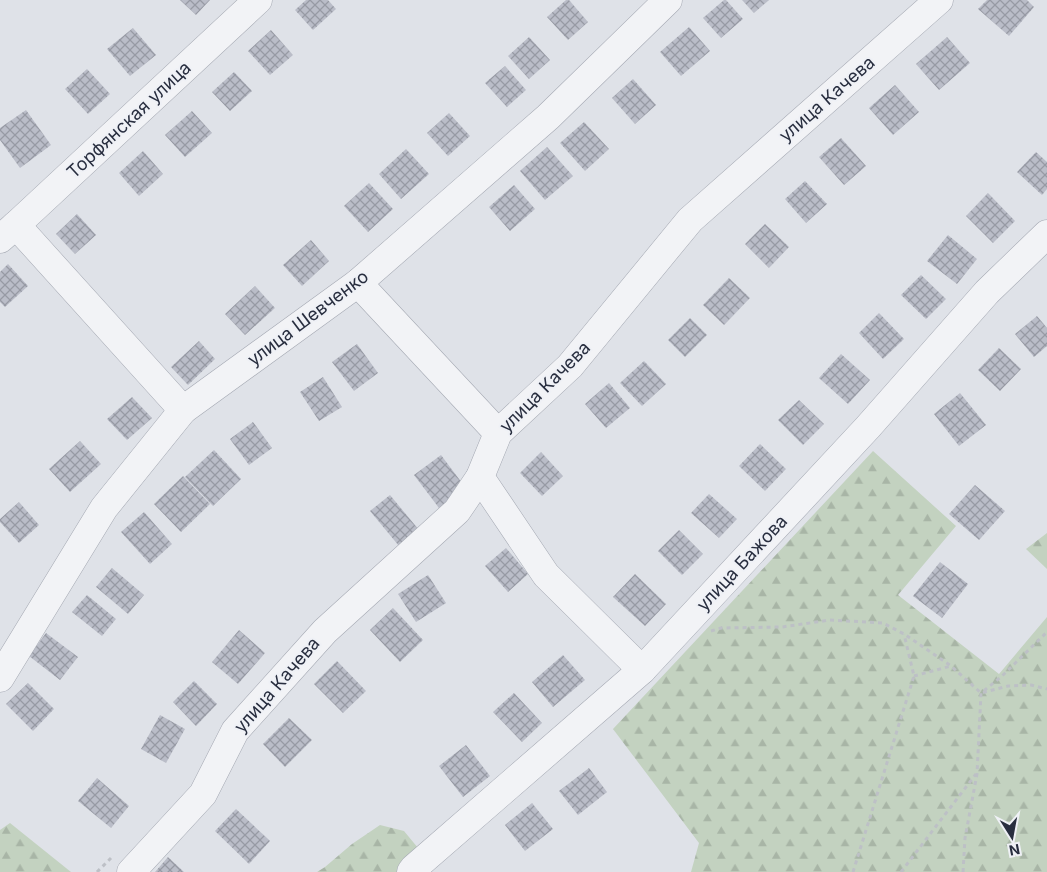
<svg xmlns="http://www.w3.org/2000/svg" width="1047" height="872" viewBox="0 0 1047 872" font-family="Inter,sans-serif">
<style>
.forest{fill:url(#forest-firs)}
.building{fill:url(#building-cross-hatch)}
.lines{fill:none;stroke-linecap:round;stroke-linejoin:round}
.minor-casing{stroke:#a4a8b2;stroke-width:29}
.path{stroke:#bdc0c6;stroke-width:3;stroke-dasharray:4 4;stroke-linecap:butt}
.minor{stroke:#f2f3f6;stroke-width:28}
.labels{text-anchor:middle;stroke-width:4;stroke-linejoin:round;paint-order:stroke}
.street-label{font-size:18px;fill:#282e3f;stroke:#eff1f6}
</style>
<defs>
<pattern id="forest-firs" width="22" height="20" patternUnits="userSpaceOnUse" patternTransform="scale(1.25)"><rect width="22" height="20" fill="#c3d2c0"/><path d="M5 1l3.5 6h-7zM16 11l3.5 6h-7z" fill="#a8b5a6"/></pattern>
<pattern id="building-cross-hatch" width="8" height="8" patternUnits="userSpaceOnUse" patternTransform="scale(1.25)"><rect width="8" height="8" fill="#babdc8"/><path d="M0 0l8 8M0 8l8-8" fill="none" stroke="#979aa4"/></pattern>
</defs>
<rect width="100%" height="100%" fill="#dfe2e8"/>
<!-- forest -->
<g class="forest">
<polygon points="873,451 956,526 898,595 999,674 1047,617 1047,872 691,872 699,843 613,729"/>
<polygon points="1047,533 1047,569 1026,549"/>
<polygon points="10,823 71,872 0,872 0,830"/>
<polygon points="380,825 404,831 423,854 429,872 317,872 325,867 352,844"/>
</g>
<!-- building -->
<g class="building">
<polygon points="180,0 210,0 196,15"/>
<polygon points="306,0 328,0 336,9 313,30 295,10"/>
<polygon points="566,0 569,0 588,22 568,40 547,17"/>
<polygon points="724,0 726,0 743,19 721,38 703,18"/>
<polygon points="742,0 769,0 754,13"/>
<polygon points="987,0 1027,0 1034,7 1009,36 978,9"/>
<polygon points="689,27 710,51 681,76 660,52"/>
<polygon points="133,28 156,55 130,76 107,49"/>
<polygon points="271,30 293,55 270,75 248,51"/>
<polygon points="529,37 550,60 529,79 508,56"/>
<polygon points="947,37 970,63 939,90 916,64"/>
<polygon points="505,66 526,90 507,107 485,83"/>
<polygon points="87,69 110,94 88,114 65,89"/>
<polygon points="234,72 252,91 230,111 212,92"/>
<polygon points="633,79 656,105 635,124 612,98"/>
<polygon points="895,85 919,112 893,135 869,108"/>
<polygon points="26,110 51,145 20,168 0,140 0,128"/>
<polygon points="192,111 212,133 185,157 165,135"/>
<polygon points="449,113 470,136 448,156 427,133"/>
<polygon points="584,122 609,149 585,171 560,143"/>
<polygon points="841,138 866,166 844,185 819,157"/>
<polygon points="547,147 573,176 545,200 520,171"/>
<polygon points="406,149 429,174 401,199 379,174"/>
<polygon points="143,151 163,174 139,196 119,173"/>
<polygon points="1036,152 1047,162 1047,189 1042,195 1017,172"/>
<polygon points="805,181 827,204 806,223 785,199"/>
<polygon points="369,183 393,209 368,232 344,206"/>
<polygon points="514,185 535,209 510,231 489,207"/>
<polygon points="988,193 1015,221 993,243 966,216"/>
<polygon points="77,214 96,235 75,254 56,234"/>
<polygon points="765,224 789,247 769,268 745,244"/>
<polygon points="948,235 977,259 957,284 927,261"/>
<polygon points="311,240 329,261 302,286 283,265"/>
<polygon points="8,264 28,286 5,307 0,302 0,272"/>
<polygon points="921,275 946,299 926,319 901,295"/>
<polygon points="729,278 750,298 724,325 703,305"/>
<polygon points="255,286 275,308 245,335 225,314"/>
<polygon points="879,313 904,339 883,359 859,333"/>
<polygon points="1037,316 1047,328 1047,346 1034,357 1015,334"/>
<polygon points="690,318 707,335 685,357 668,340"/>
<polygon points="199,341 215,359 188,385 171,367"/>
<polygon points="357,344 378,373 354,391 332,362"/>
<polygon points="999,348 1021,369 1000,391 978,370"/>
<polygon points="841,354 870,380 848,404 819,378"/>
<polygon points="644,361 666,384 642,406 620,383"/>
<polygon points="323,377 342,407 319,421 300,392"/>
<polygon points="609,383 630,408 606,428 585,404"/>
<polygon points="960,393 986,425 959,446 934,414"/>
<polygon points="132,397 152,418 127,440 107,419"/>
<polygon points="799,400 824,424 803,445 778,420"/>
<polygon points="253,422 272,448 249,465 230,439"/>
<polygon points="80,441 101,464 70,492 49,469"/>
<polygon points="760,444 786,469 765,491 739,466"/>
<polygon points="214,450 241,479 213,506 185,477"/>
<polygon points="541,452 563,476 542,496 520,473"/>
<polygon points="441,455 465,487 439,508 414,475"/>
<polygon points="183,476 210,504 181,532 154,504"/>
<polygon points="975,485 1005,511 979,540 949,514"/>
<polygon points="709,494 737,519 719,538 691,513"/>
<polygon points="390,495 419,530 399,546 370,511"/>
<polygon points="19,502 39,525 19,543 0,522 0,519"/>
<polygon points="144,512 172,544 150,564 121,532"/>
<polygon points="679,530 703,554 682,575 658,551"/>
<polygon points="506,548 528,574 508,592 485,566"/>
<polygon points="940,562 968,584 942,618 913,596"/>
<polygon points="112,568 144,595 128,614 96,587"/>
<polygon points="635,574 666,604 645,626 613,597"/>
<polygon points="428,575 446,603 416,622 398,594"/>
<polygon points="87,595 116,619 102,636 72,612"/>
<polygon points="393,608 423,640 400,662 370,630"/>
<polygon points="239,630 265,653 238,684 212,662"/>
<polygon points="46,633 78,657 60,680 29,656"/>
<polygon points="563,655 585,680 553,707 532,682"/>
<polygon points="337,661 366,691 343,713 314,684"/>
<polygon points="194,681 217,704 196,726 173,702"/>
<polygon points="28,683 54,709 33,731 6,704"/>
<polygon points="514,693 542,723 522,742 493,712"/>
<polygon points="160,715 185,729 166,763 141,749"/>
<polygon points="289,718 312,740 285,767 263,744"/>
<polygon points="466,745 490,776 463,797 439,766"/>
<polygon points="589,768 607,792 578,815 559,791"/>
<polygon points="97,778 129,806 111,828 78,801"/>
<polygon points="532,803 553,829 525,851 505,825"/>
<polygon points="236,809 270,841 249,864 215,831"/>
<polygon points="168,857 184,872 155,872"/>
</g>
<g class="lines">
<defs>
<g id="minor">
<polyline points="16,225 183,410"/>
<polyline points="0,239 16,225 258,0"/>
<polyline points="358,283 498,433"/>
<polyline points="480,477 546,575 642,670"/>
<polyline points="0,678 104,508 183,410 358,283 548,117 668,0"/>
<polyline points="131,872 203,794 235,731 325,631 457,511 480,477 498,433 570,366 690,220 939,0"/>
<polyline points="411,872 414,868 642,670 868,427 987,292 1047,234"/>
</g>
</defs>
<!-- minor casing -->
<use href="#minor" class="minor-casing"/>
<!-- path -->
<g class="path">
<polyline points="711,631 721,628 782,627 830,620 883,623 904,634 951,666 981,693 1008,686 1031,685 1047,689"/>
<polyline points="914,676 951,666"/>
<polyline points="97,872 111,858"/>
<polyline points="853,872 914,676 904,634"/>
<polyline points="901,872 976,774"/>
<polyline points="963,872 965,838 977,774 981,693 1001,677 1047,632"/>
</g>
<!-- minor -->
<use href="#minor" class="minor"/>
</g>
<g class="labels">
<!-- street labels -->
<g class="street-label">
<text transform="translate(827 99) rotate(-41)" y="6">улица Качева</text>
<text transform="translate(129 120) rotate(-43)" y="6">Торфянская улица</text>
<text transform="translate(308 318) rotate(-37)" y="6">улица Шевченко</text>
<text transform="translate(545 387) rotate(-45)" y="6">улица Качева</text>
<text transform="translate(742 563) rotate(-47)" y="6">улица Бажова</text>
<text transform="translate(277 685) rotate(-49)" y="6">улица Качева</text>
</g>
</g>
<!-- north arrow -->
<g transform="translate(1012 837) rotate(169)" stroke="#eff1f6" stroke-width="4" paint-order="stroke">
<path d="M0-4L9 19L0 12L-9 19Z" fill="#282e3f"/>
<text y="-8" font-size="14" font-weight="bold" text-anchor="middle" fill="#282e3f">N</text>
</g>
</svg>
